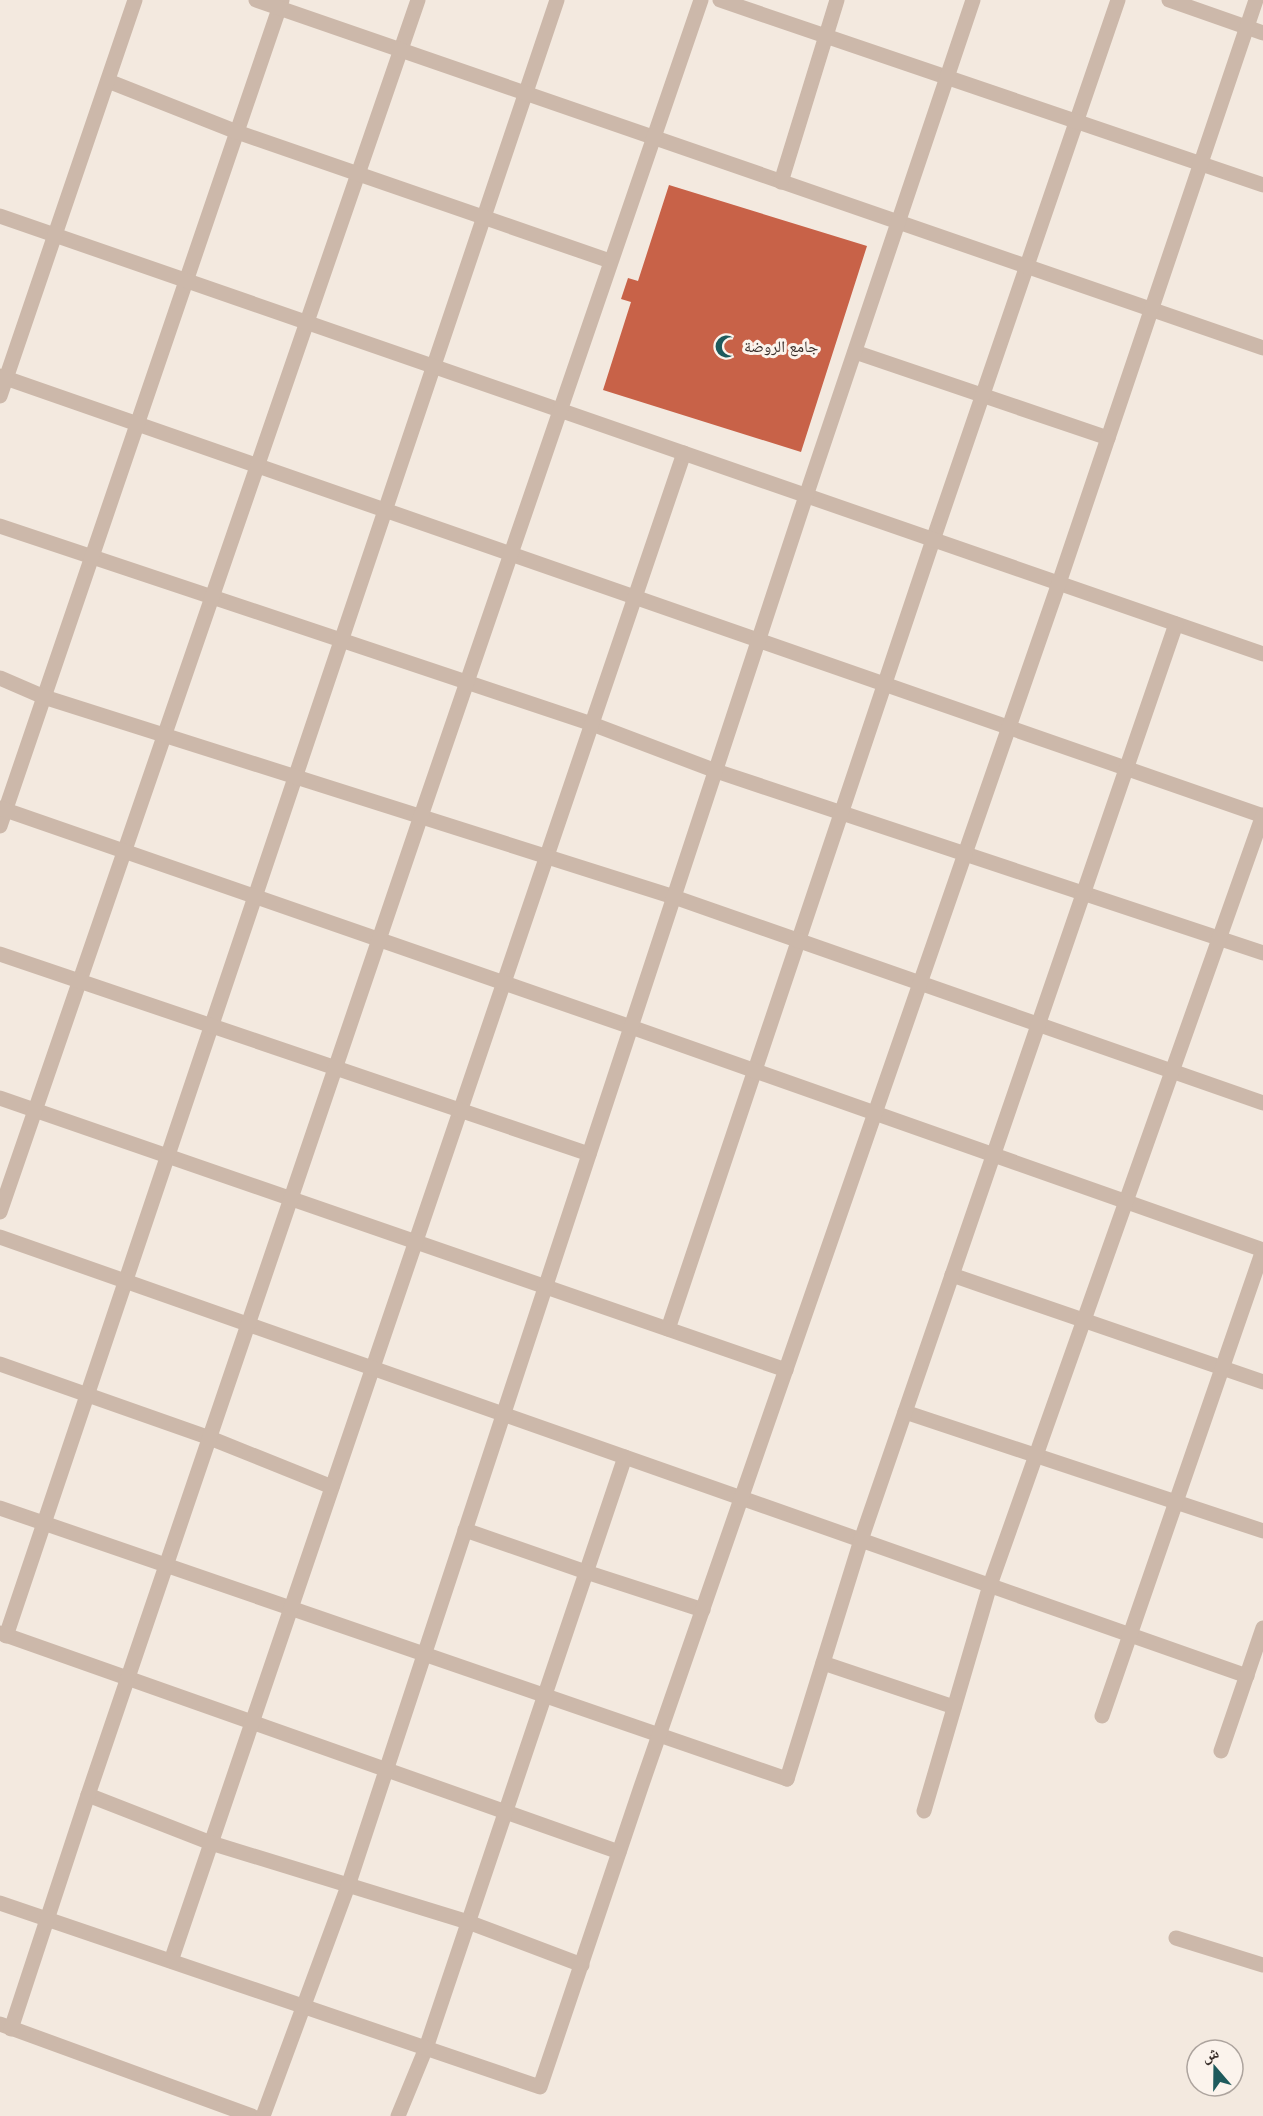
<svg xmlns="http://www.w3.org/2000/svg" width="1263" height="2116" viewBox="0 0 1263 2116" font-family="Montserrat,'Noto Naskh Arabic',sans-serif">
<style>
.building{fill:#c86248}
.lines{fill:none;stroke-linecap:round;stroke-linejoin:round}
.lane{stroke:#ccb8aa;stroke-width:15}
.street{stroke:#ccb8aa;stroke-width:15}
.labels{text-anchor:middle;stroke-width:6;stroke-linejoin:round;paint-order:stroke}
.poi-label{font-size:16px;fill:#392e2a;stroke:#fbf3ec;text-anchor:start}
</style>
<rect width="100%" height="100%" fill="#f3e9df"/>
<!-- building -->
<polygon class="building" points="669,185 867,246 801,452 603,390 631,302 621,299 628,278 638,281"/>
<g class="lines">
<!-- lane -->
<g class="lane">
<polyline points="855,352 1108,438"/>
<polyline points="0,376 1263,816"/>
<polyline points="0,526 592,724 716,771 1263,953"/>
<polyline points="0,826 282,0"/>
<polyline points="0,1098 786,1370"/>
<polyline points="0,1212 418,0"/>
<polyline points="668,1329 933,540 1118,0"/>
<polyline points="905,1412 1263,1531"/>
<polyline points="0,1508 787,1779"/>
<polyline points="0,1633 619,1852"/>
<polyline points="6,1636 557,0"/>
<polyline points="171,1961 684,453"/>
<polyline points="0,2024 252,2116"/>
<polyline points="398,2116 426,2048 625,1457"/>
</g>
<!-- street -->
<g class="street">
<polyline points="256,0 1263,348"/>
<polyline points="720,0 1263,185"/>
<polyline points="1169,0 1263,33"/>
<polyline points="108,81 237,132 610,261"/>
<polyline points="781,182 837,0"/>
<polyline points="0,216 1263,654"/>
<polyline points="0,396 135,0"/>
<polyline points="0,678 44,697 674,897 1263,1103"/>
<polyline points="0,808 631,1027 1263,1250"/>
<polyline points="0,954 589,1154"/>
<polyline points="0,1237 1247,1676"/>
<polyline points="952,1275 1263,1382"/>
<polyline points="0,1364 210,1438 332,1487"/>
<polyline points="465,1530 586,1572 703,1610"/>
<polyline points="823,1663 954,1707"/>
<polyline points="1102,1716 1263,1250"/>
<polyline points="1221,1751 1263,1628"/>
<polyline points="787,1779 861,1540 1176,624"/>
<polyline points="88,1795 211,1843 468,1922 582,1965"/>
<polyline points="924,1811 990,1585 1263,815"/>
<polyline points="0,1903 540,2087 641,1787 1059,583 1256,0"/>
<polyline points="1176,1938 1263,1965"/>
<polyline points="11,2029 88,1795 421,816 701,0"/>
<polyline points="263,2116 348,1886 806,496 973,0"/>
</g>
</g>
<!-- icons -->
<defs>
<symbol id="mosque-bare" viewBox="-9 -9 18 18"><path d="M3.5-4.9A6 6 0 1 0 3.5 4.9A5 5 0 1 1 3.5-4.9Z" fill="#1e5a5c" stroke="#fbf3ec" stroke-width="2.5" paint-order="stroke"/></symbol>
</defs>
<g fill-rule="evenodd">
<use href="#mosque-bare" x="710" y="330" width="33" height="33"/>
</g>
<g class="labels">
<!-- poi labels -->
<g class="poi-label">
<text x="744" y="352">جامع الروضة</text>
</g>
</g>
<!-- north arrow -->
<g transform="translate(1215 2068) rotate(340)"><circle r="28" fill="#fbf3ec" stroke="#ada49e" stroke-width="1.5"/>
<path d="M0-4.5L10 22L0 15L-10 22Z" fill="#1e5a5c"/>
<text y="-9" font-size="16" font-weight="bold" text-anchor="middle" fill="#392e2a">ش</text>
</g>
</svg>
